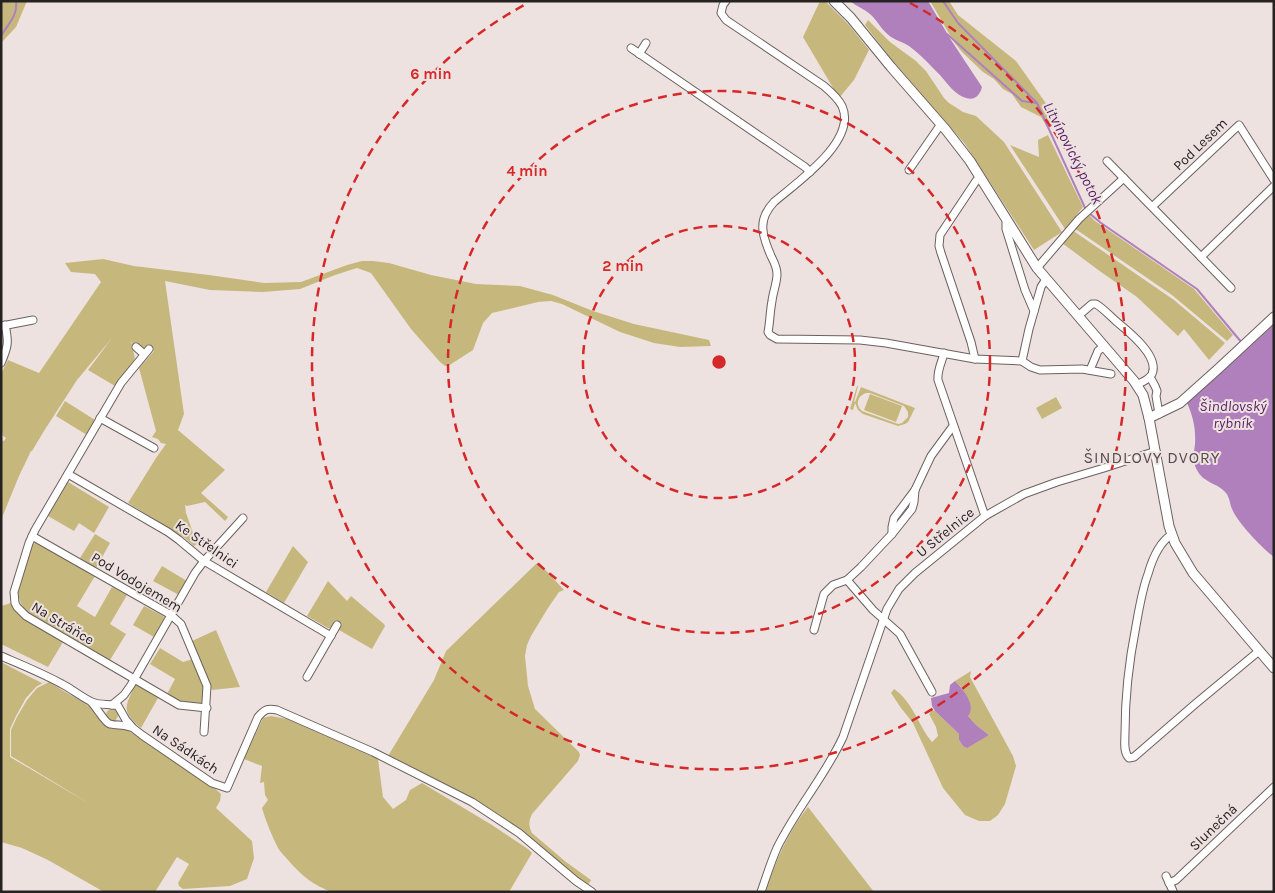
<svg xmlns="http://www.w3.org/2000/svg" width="1275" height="893" viewBox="0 0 1275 893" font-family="Karla,sans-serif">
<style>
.green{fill:#c6b87d;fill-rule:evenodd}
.water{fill:#af80bc}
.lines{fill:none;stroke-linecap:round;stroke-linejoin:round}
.stream{stroke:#af80bc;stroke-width:2}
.minor-casing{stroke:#6b615f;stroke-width:9}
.tertiary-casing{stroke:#6b615f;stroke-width:11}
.minor{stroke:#fff;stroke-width:7}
.tertiary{stroke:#fff;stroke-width:9}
.ring{fill:none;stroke:#d62828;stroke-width:2.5;stroke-dasharray:9 6}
.labels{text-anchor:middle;stroke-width:4;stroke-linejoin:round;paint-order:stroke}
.street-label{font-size:14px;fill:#272222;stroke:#eee2e0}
.water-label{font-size:15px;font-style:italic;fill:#571d66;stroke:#eee2e0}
.quarter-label{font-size:16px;letter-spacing:1px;fill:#564c4b;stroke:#eee2e0}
.centre{fill:#d62828;stroke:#eee2e0;stroke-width:2.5}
.ring-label{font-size:15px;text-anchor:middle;font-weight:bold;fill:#d62828;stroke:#eee2e0;stroke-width:4;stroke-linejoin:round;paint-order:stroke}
</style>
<rect width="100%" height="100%" fill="#eee2e0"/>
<!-- green -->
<g class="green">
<polygon points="1,1 27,1 16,27 1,43"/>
<polygon points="820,1 825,1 849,25 869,50 854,80 839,98 803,37"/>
<polygon points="930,1 949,1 958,15 1016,61 1057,119 1052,125 1047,127 1041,117 1021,107 1012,94 1003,89 994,79 983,72 962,52 954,42"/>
<polygon points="868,20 890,42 916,61 926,71 944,98 949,103 963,112 976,116 1004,142 1062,232 1034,250 965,144 892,60 865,25"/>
<polygon points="1048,135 1083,207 1065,229 1010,145 1039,157 1038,140"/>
<polygon points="1087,213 1095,221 1194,289 1233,335 1227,341 1172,295 1074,228"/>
<polygon points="1072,230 1174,300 1225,343 1209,360 1184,329 1178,336 1137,297 1101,272 1062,243"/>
<polygon points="103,259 134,266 209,275 264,283 301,282 347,265 362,261 373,261 389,263 431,275 476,284 520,286 553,295 593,311 634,324 709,340 711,346 680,347 654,343 620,332 562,304 551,301 538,302 492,313 483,323 473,350 448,366 445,366 440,362 411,329 371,273 357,268 335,275 300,289 263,292 210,290 165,281 184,414 178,430 225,470 201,493 228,517 225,521 205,502 187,506 185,505 186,513 197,544 194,546 185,538 128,503 156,458 166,444 161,443 158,439 152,437 156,431 139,368 154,351 150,348 145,349 139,345 135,350 131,340 135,359 115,386 88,370 112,338 77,380 44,431 32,451 31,451 19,476 1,520 1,440 4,441 6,438 2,435 3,433 1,432 1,374 8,360 39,373 101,282 95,274 71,272 65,263"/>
<path d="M 857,386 L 858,386 L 854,402 L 855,402 L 861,387 L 915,408 L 908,422 L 905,424 L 898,426 L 863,414 L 858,410 L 855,403 L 853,410 L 850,409 ZM 866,393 L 870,393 L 904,406 L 908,412 L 908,417 L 902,423 L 898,424 L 862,411 C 855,405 857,396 866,393 Z"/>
<polygon points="870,394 902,406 896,422 864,410"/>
<polygon points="1056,397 1062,408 1042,419 1036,408"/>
<polygon points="65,401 95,420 87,435 56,416"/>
<polygon points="68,482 109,507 94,533 79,523 74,531 48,516"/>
<polygon points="95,534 110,543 96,568 80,558"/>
<path d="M 35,543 L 37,543 L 95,576 L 77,606 L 95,617 L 112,587 L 127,595 L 110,624 L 126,634 L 110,660 L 26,611 C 21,605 19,600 18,592 L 32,545 Z"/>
<polygon points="293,546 308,562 284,603 266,592"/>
<path d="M 537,563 L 540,564 L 564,590 L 559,592 L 548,608 L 531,636 L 527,645 L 525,656 L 528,686 L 535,709 L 579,752 L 580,755 L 578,761 L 532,814 C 529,821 528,825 532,833 L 566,862 L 591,880 L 588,885 L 572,875 L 501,818 L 468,796 L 388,756 L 434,680 L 446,651 Z"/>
<polygon points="162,566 187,581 179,595 153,581"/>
<polygon points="328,581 347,601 351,596 384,624 385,626 372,649 339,630 341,625 339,622 338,623 335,621 330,628 328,628 307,616"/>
<polygon points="11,603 18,614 24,619 63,642 48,667 1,644 1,606"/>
<polygon points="144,606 163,616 164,618 154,637 133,625"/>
<polygon points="216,630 240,687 212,690 192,641"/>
<polygon points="160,648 183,662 193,659 205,687 203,705 181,703 167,694 175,679 150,664"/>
<polygon points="1,662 22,673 42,683 46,681 36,687 26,698 16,716 10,729 10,757 90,804 11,756 11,730 17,717 27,700 37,688 49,682 97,711 101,723 106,726 112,729 122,727 162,751 211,785 221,794 220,801 216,808 252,841 254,858 247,879 230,886 183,889 179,886 178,883 189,864 177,857 155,892 104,892 48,860 22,848 1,842"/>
<path d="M 971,671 L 970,677 L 1013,756 L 1016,766 L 1005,804 L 998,815 L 990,821 L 979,821 L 965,815 L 943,788 L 913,723 L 901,708 L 891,693 L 894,689 C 913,702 918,725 932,742 L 938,736 L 936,727 L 929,714 L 932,710 L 935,711 L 959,734 L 959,740 L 963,746 L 989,735 L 976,725 L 968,716 L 968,699 L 961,687 L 955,681 Z"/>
<path d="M 135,685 L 138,685 L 158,698 L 141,728 C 121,711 125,707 135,685 Z"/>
<circle cx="112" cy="715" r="6"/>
<path d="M 271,716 L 287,719 L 378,759 L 383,797 L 393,809 L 406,800 L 410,790 L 422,783 L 492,825 L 528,849 L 532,853 L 509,892 L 332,892 C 314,886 301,875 288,860 C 285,856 281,853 278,848 C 272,836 266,822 262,808 L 268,800 L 265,795 L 264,782 L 260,783 L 262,766 L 244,759 L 263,718 Z"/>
<path d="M 808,807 L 874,892 L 765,892 C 776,861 787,833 808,807 Z"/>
</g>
<!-- water -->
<g class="water">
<path d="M 850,1 L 928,1 L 951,40 L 982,87 C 980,95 975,101 966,98 C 955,95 947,83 940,75 C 930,65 920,54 909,46 C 903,42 897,41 891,37 C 882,31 878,21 870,14 C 864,9 856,6 850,1 Z"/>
<path d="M 1274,319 L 1274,557 C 1262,548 1239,524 1233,511 C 1230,506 1230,498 1226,493 C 1218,483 1203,483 1197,470 C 1192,462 1194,453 1195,444 C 1196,429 1193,416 1187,403 Z"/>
<path d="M 955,681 C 963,689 977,706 968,716 L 976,725 L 989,735 L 967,748 L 963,746 L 959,740 L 959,734 L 935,711 L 932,706 L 931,698 L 949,693 L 950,685 Z"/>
</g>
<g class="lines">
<!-- stream -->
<g class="stream">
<polyline points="943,1 958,23 1037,103"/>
<polyline points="947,34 1022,101 1037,103 1086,210"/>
<path d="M 1,36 C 8,24 18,16 16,1"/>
<polyline points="1089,213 1101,223 1197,289 1242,343"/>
</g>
<defs>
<g id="minor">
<path d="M 726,1 L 723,5 L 721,13 L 726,20 L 824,86 C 831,92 838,98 842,106 C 858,141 796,183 774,202 C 757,220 762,235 771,256 C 774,262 777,267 777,274 C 777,283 773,292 772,301 C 770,311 770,322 768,332 L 770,335 L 777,339 L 860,340 L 886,343 L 975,359 L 1022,361 L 1031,367 L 1040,370 L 1082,369 L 1111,374"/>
<polyline points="631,48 805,167 810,172"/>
<polyline points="639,54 646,43"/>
<polyline points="1107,161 1201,257 1274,186"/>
<polyline points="909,170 941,124"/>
<polyline points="1153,206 1239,125 1274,180"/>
<polyline points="1007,219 1006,223 1006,229 1025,290 1034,311"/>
<polyline points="1201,257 1231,288"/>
<polyline points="1037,268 1079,219 1124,178"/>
<path d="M 1078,316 L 1092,304 L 1096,304 C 1104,309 1110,316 1117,322 C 1128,331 1160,356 1152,374 C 1149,380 1142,382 1136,385"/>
<polyline points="2,326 33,320"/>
<polyline points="136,347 144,354"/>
<polyline points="149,349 121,383 35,530 29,543 14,592 15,603 17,607 26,616 179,705 207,708"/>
<path d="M 944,353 C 942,362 937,370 938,380 L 985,516"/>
<polyline points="975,359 971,342 941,253 939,246 940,235 976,181 980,177"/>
<polyline points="1022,361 1029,329 1041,287 1046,279"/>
<path d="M 1,363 C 8,347 9,342 5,325"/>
<polyline points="1090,370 1098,351 1104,346"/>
<polyline points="1150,377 1155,386 1157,391 1156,396 1159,414"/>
<polyline points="100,418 154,448"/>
<polyline points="68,474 168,532 179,540 204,561 331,636"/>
<polyline points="892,534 892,527 894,518 915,490 931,456 953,426"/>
<path d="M 1171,535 C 1159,543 1152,560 1148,574 C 1142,590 1139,609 1136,626 C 1129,661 1125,697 1125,733 C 1125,741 1123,752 1129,758 L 1134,757 L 1194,705 L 1259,651"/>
<polyline points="32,536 171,615 181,624 207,686 204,732"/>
<polyline points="847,580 873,610 900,634 932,692"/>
<polyline points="814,630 824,594 833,585 847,580 861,567 892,534 912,509 914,502 915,490"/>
<path d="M 1,656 C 22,665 42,673 62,684 C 72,689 81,697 92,702 C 101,706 110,703 118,706 L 126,720 L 133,728 L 142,735 L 212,783 L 227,788 L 258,717 C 265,709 268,708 277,710 L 373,752 L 472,802 L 519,833 L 576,881 L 592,892"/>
<polyline points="307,677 337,625"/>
<path d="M 92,703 C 97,708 105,723 110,724 C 117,726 122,724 130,727"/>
<polyline points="112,705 124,695 131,685 195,573 204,561 243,518"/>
<polyline points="1166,876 1173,891"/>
<polyline points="1169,883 1176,880 1274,787"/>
<path d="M 761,892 C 766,877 771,862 777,848 C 796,809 825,776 843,737 L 887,609 L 899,589 L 915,573 L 985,516 L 1024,494 L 1057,482 L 1104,468 L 1156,451"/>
</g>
<g id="tertiary">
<polyline points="834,1 851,18 891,67 946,130 970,161 1037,268 1134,381 1143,395 1149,418 1169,526 1175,543 1193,573 1274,668"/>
<polyline points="1149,418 1180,403 1218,369 1274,317"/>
</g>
</defs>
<!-- minor casing -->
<use href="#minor" class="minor-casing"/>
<!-- tertiary casing -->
<use href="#tertiary" class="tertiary-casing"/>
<!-- minor -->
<use href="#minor" class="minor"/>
<!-- tertiary -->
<use href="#tertiary" class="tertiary"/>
</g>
<!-- distance rings -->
<g class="ring">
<circle cx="719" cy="362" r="136"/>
<circle cx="719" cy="362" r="271"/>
<path d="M910 3A407 407 0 1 1 528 3"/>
</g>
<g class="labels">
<!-- street labels -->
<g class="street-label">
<text transform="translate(1200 144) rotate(-44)" y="5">Pod Lesem</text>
<text transform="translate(945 532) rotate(-39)" y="5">U Střelnice</text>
<text transform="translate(207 544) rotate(35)" y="5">Ke Střelnici</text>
<text transform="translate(137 582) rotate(31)" y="5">Pod Vodojemem</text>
<text transform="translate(63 623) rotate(31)" y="5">Na Stráňce</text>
<text transform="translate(186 749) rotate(34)" y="5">Na Sádkách</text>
<text transform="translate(1213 827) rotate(-44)" y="5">Slunečná</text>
</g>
<!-- water labels -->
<g class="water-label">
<text transform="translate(1073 153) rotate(63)" y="5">Litvínovický potok</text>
<text x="1233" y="411">Šindlovský<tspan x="1233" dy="17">rybník</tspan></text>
</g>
<!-- quarter labels -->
<g class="quarter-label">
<text x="1152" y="463">ŠINDLOVY DVORY</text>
</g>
</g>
<circle cx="719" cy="362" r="8" class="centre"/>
<g class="ring-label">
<text x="431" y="79">6 min</text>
<text x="527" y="176">4 min</text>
<text x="623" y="271">2 min</text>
</g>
<!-- border -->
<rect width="1275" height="893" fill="none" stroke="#272222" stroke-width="5"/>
</svg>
